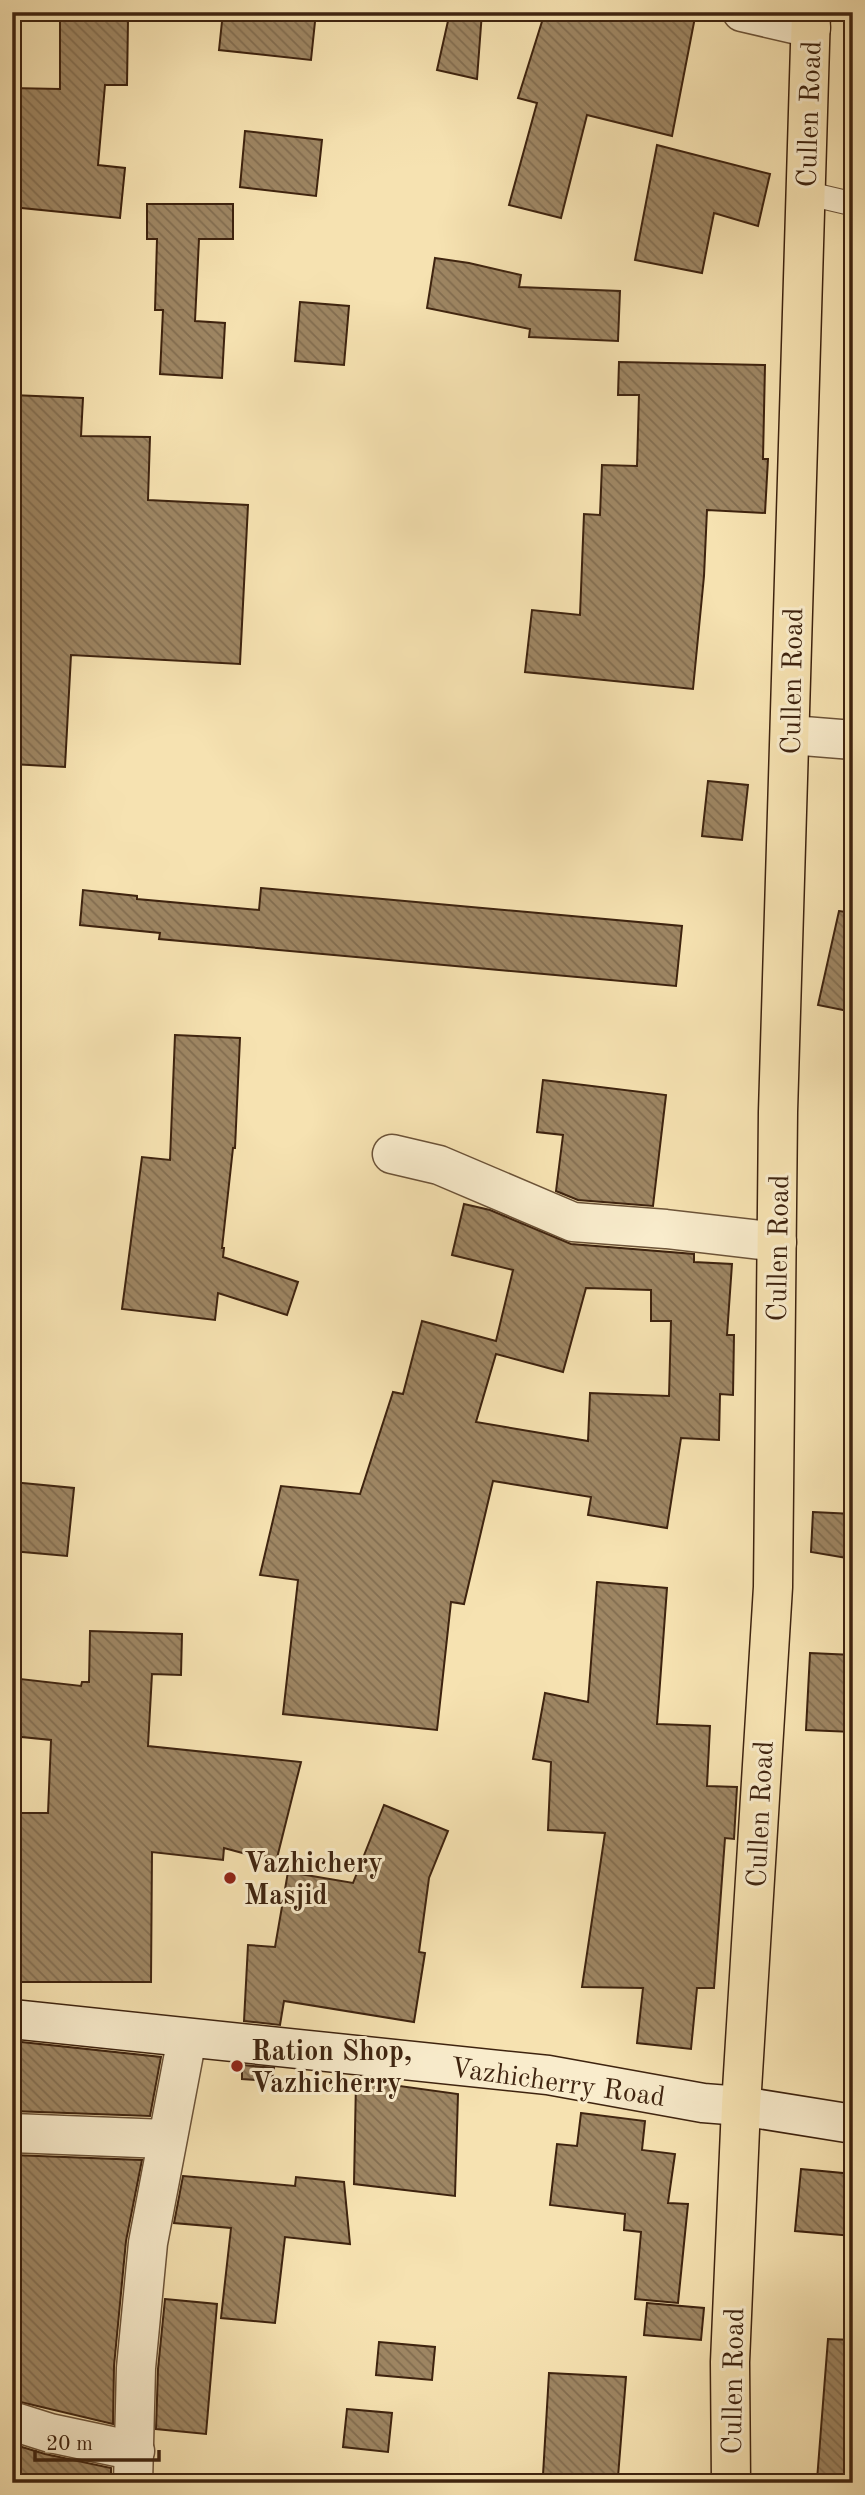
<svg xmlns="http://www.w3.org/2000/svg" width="865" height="2495" viewBox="0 0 865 2495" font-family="'Old Standard TT',serif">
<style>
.building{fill:url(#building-back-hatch);stroke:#3e230f;stroke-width:2;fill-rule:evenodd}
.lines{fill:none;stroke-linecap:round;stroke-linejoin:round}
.service-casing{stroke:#6c5338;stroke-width:25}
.minor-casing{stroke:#6c5338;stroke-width:41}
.secondary-casing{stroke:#3e230f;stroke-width:41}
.primary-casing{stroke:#3e230f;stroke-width:41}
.service{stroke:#f9eccc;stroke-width:23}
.minor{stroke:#f9eccc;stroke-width:38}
.secondary{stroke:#f9eccc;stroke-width:38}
.primary{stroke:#f6e2b1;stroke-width:38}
.poi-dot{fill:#8f2418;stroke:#f9eccc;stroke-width:2.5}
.labels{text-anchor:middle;stroke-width:6;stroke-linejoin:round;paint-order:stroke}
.street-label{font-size:28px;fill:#3e230f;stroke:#f9eccc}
.poi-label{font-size:28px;font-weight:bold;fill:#3e230f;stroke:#f9eccc;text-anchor:start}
</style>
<defs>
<pattern id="building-back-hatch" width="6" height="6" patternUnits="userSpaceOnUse" patternTransform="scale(1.75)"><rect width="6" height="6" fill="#9e8663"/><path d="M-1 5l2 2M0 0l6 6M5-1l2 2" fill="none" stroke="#826d50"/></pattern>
</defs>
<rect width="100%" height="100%" fill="#f6e2b1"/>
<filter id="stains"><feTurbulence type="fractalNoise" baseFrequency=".00286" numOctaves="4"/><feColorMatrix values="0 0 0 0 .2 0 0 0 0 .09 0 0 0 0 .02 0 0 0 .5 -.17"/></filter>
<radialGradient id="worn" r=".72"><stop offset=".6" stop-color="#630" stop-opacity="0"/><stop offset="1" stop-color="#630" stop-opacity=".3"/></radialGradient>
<!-- building -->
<g class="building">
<polygon points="60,12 100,12 100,20 128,20 127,85 105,85 98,165 125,168 120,218 12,207 12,88 60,89"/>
<polygon points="223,12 316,12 311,60 219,50"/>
<polygon points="450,12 482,12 477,79 437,70"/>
<polygon points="545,12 696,12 672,136 587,115 561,218 509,205 537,103 518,98"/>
<polygon points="245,131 322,140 316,196 240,187"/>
<polygon points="657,145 770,174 758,226 714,213 702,273 635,260"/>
<polygon points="147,204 233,204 233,239 199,239 195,321 225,323 222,378 160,374 163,310 155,310 157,239 147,239"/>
<polygon points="435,258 469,263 521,275 519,287 620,291 618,341 529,337 530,329 427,308"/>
<polygon points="300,302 349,306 344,365 295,361"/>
<polygon points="619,362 765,365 763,459 768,459 765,513 707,510 704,576 693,689 525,672 532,610 580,615 584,514 600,515 602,465 637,466 639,395 618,395"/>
<polygon points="12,395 83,398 81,436 150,437 148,500 248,505 240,664 71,655 65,767 12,764"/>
<polygon points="708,781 748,785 742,840 702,836"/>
<polygon points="261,888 682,926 676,986 159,939 160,933 80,925 83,890 137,896 137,899 259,910"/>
<polygon points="839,911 853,913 853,1012 818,1005"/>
<polygon points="175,1035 240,1038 235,1148 233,1148 222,1248 224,1248 223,1257 298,1282 287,1315 218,1293 215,1320 122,1309 142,1157 170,1160"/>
<polygon points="543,1080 666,1095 653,1206 578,1200 556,1191 563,1135 537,1132"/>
<path d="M 464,1204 L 490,1210 L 571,1244 L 694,1254 L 694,1262 L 732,1264 L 727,1335 L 734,1335 L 733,1395 L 720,1394 L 719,1440 L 681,1438 L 667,1528 L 588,1515 L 591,1497 L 493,1481 L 464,1604 L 451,1602 L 437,1730 L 283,1714 L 298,1580 L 260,1575 L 281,1486 L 360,1494 L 393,1392 L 403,1394 L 422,1321 L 496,1341 L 513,1270 L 452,1255 ZM 586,1288 L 651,1290 L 651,1321 L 671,1321 L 669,1396 L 590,1393 L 588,1441 L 476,1422 L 496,1354 L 563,1372 Z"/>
<polygon points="12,1482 74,1488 67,1556 12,1551"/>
<polygon points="813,1512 853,1514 853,1559 811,1552"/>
<polygon points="597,1582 667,1588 657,1724 710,1726 707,1786 737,1787 734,1839 725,1838 714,1988 697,1988 691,2049 637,2043 643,1988 582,1987 605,1833 548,1830 551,1762 533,1759 545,1693 588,1702"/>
<polygon points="90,1631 182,1634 181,1675 152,1674 148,1746 301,1762 276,1862 224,1848 223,1860 152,1852 151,1982 12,1982 12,1813 48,1813 51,1740 12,1736 12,1678 81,1686 82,1682 89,1682"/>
<polygon points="810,1653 853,1655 853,1732 806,1730"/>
<polygon points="384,1805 448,1831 429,1878 419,1952 425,1953 414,2022 284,2001 280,2025 244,2021 248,1945 275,1947 288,1872 353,1883"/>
<polygon points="12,2041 161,2057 150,2116 12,2111"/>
<polygon points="242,2065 274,2068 272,2081 242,2079"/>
<polygon points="356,2080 458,2094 455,2196 354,2184"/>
<polygon points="581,2113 645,2121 642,2150 675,2154 668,2203 688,2204 678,2303 635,2299 641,2232 624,2230 625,2214 550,2205 557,2144 577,2146"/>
<polygon points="12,2155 142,2160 126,2241 114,2366 113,2424 12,2400"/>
<polygon points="801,2169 853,2174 853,2236 795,2231"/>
<polygon points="183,2176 295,2186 296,2177 344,2182 350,2244 285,2237 275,2323 221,2318 231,2228 174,2223"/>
<polygon points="165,2299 217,2304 206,2434 156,2429 158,2369"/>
<polygon points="647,2303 704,2308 701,2340 644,2335"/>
<polygon points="828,2339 853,2340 853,2482 817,2480"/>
<polygon points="379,2342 435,2347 432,2380 376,2375"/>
<polygon points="549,2373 626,2377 618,2477 543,2475"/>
<polygon points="347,2409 392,2413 388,2452 343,2447"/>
<polygon points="12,2444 45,2454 111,2468 111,2482 73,2478 72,2483 12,2483"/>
</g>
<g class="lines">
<defs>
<polyline id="service" points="806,193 853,204"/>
<g id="minor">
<polyline points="742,12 811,28"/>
<polyline points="791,735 853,740"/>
<polyline points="392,1154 439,1165 573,1222 666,1229 777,1242"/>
<polyline points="12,2133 166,2139"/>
<polyline points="12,2421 50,2433 135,2451"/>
<polyline points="133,2483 136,2368 148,2243 187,2038"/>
</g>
<polyline id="secondary" points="12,2019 548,2075 703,2103 741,2106 853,2124"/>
<polyline id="primary" points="731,2483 730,2362 741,2106 773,1587 778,1112 811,12"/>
</defs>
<!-- service casing -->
<use href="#service" class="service-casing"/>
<!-- minor casing -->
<use href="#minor" class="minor-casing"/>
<!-- secondary casing -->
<use href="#secondary" class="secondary-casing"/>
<!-- primary casing -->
<use href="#primary" class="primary-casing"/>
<!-- service -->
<use href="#service" class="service"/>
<!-- minor -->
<use href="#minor" class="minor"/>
<!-- secondary -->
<use href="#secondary" class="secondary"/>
<!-- primary -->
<use href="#primary" class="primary"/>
</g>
<!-- markers -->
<g class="poi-dot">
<circle cx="230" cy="1878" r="7"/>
<circle cx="237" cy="2066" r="7"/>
</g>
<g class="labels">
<!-- street labels -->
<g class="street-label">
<text transform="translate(808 114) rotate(-88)" y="10">Cullen Road</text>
<text transform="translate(791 681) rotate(-89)" y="10">Cullen Road</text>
<text transform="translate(777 1248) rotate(-89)" y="10">Cullen Road</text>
<text transform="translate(759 1814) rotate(-87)" y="10">Cullen Road</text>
<text transform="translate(558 2081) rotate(8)" y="10">Vazhicherry Road</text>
<text transform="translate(732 2381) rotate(-89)" y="10">Cullen Road</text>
</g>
<!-- poi labels -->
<g class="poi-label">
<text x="244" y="1872">Vazhichery<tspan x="244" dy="32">Masjid</tspan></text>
<text x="251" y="2060">Ration Shop,<tspan x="251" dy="32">Vazhicherry</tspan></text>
</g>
</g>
<!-- margin -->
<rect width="865" height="2495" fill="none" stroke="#f6e2b1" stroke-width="42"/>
<rect x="14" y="14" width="837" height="2467" fill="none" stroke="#3e230f" stroke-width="3.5"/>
<rect x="21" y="21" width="823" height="2453" fill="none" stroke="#3e230f" stroke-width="2"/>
<!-- scale -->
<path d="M35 2450v10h124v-10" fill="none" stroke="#3e230f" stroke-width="3.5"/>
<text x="46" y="2450" font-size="21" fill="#3e230f" stroke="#f9eccc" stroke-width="5" paint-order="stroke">20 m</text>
<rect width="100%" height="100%" filter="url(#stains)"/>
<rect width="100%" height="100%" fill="url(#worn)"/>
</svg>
